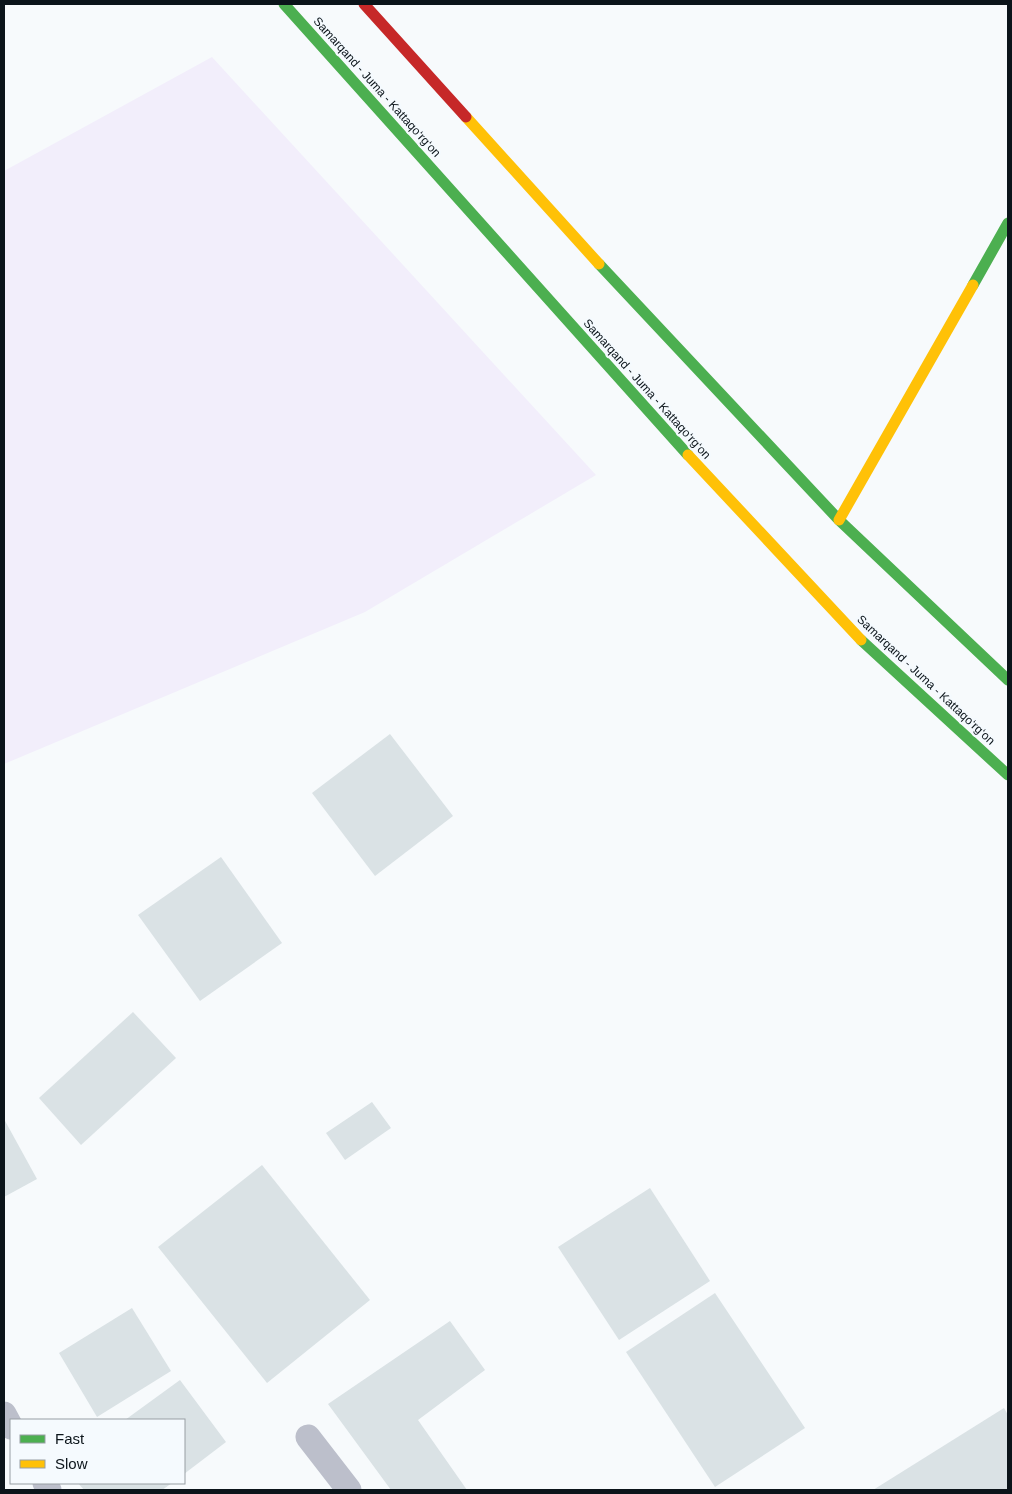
<svg xmlns="http://www.w3.org/2000/svg" width="1012" height="1494" viewBox="0 0 1012 1494" font-family="Arial,sans-serif">
<style>
.green{fill:#f2eefb}
.building{fill:#dae2e5}
.lines{fill:none;stroke-linecap:round;stroke-linejoin:round}
.lane{stroke:#bcbfcb;stroke-width:25}
.fast{stroke:#4caf50;stroke-width:11}
.slow{stroke:#ffc107;stroke-width:11}
.jam{stroke:#c62828;stroke-width:11}
.labels{text-anchor:middle;stroke-width:4.5;stroke-linejoin:round;paint-order:stroke}
.street-label{font-size:12px;fill:#0b141a;stroke:#f5fafe}
</style>
<rect width="100%" height="100%" fill="#f7fafc"/>
<!-- green -->
<polygon class="green" points="212,57 596,475 365,612 4,764 4,171"/>
<!-- building -->
<g class="building">
<polygon points="390,734 453,816 375,876 312,793"/>
<polygon points="221,857 282,943 200,1001 138,915"/>
<polygon points="133,1012 176,1058 81,1145 39,1098"/>
<polygon points="372,1102 391,1128 345,1160 326,1133"/>
<polygon points="4,1119 37,1179 4,1197"/>
<polygon points="262,1165 370,1300 267,1383 158,1247"/>
<polygon points="650,1188 710,1281 619,1340 558,1247"/>
<polygon points="715,1293 805,1428 715,1487 626,1352"/>
<polygon points="132,1308 171,1371 97,1417 59,1353"/>
<polygon points="450,1321 485,1370 418,1420 467,1490 391,1490 328,1404"/>
<polygon points="180,1380 226,1442 184,1474 184,1420 125,1420"/>
<polygon points="1004,1408 1008,1415 1008,1490 873,1490"/>
<polygon points="78,1483 172,1483 162,1490 84,1490"/>
</g>
<g class="lines">
<!-- lane -->
<g class="lane">
<polyline points="4,1414 11,1427"/>
<polyline points="308,1437 349,1490"/>
<polyline points="45,1483 49,1490"/>
</g>
<!-- fast -->
<g class="fast">
<polyline points="284,4 688,455"/>
<polyline points="599,264 839,520 1008,680"/>
<polyline points="973,285 1008,223"/>
<polyline points="861,640 1008,775"/>
</g>
<!-- slow -->
<g class="slow">
<polyline points="466,117 599,264"/>
<polyline points="688,455 861,640"/>
<polyline points="839,520 973,285"/>
</g>
<!-- jam -->
<polyline class="jam" points="364,4 466,117"/>
</g>
<g class="labels">
<!-- street labels -->
<g class="street-label">
<text transform="translate(377 87) rotate(48)" y="4">Samarqand - Juma - Kattaqo‘rg‘on</text>
<text transform="translate(647 389) rotate(48)" y="4">Samarqand - Juma - Kattaqo‘rg‘on</text>
<text transform="translate(926 680) rotate(43)" y="4">Samarqand - Juma - Kattaqo‘rg‘on</text>
</g>
</g>
<!-- border -->
<rect width="1012" height="1494" fill="none" stroke="#0b141a" stroke-width="10"/>
<!-- legend -->
<rect x="10" y="1419" width="175" height="65" fill="#f5fafe" stroke="#979ea3"/>
<rect x="20" y="1435" width="25" height="8" fill="#4caf50" stroke="#979ea3"/>
<text x="55" y="1444" font-size="15" fill="#0b141a">Fast</text>
<rect x="20" y="1460" width="25" height="8" fill="#ffc107" stroke="#979ea3"/>
<text x="55" y="1469" font-size="15" fill="#0b141a">Slow</text>
</svg>
